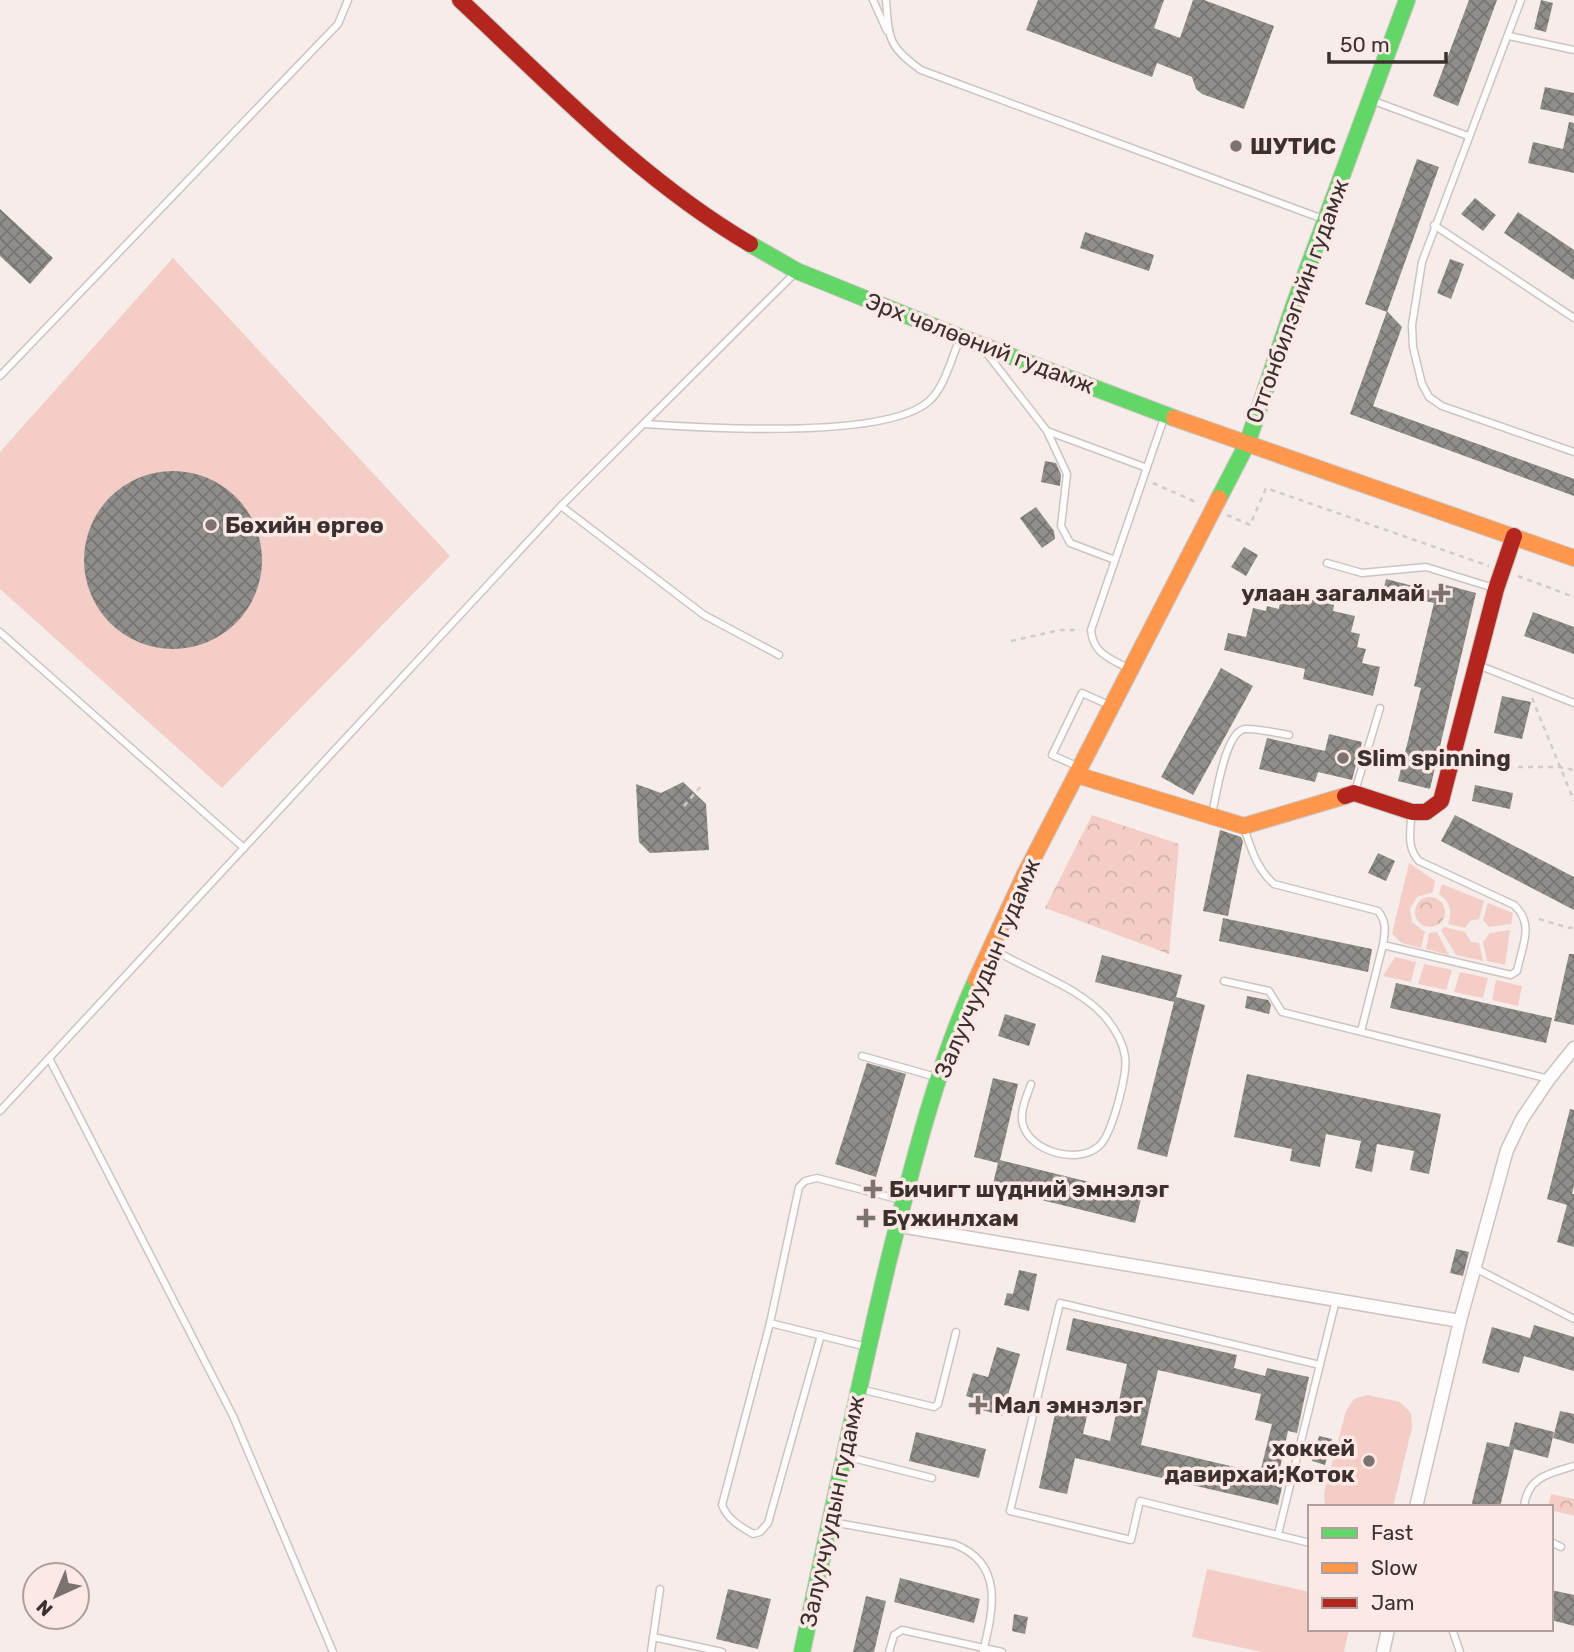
<svg xmlns="http://www.w3.org/2000/svg" width="1574" height="1652" viewBox="0 0 1574 1652" font-family="Rubik,sans-serif">
<style>
.grass{fill:#f4cec6}
.park{fill:url(#park-crowns)}
.building{fill:url(#building-cross-hatch);fill-rule:evenodd}
.lines{fill:none;stroke-linecap:round;stroke-linejoin:round}
.lane-casing{stroke:#cdc4c2;stroke-width:9}
.street-casing{stroke:#cdc4c2;stroke-width:15}
.fast-casing{stroke:#cdc4c2;stroke-width:18}
.slow-casing{stroke:#cdc4c2;stroke-width:18}
.jam-casing{stroke:#cdc4c2;stroke-width:18}
.path{stroke:#d0cccc;stroke-width:2.5;stroke-dasharray:5 5;stroke-linecap:butt}
.lane{stroke:#fefcfc;stroke-width:6}
.street{stroke:#fefcfc;stroke-width:12}
.fast{stroke:#63d668;stroke-width:16}
.slow{stroke:#ff974d;stroke-width:16}
.jam{stroke:#b3261e;stroke-width:16}
.poi-dot{fill:#7c7270;stroke:#fce8e4;stroke-width:2.5}
.labels{text-anchor:middle;stroke-width:7;stroke-linejoin:round;paint-order:stroke}
.poi-label{font-size:23px;font-weight:bold;fill:#3b312f;stroke:#fce8e4;text-anchor:start}
.street-label{font-size:23px;fill:#3b312f;stroke:#fce8e4}
</style>
<defs>
<pattern id="park-crowns" width="20" height="18" patternUnits="userSpaceOnUse" patternTransform="scale(1.75)"><rect width="20" height="18" fill="#f4cec6"/><path d="M2 6a3 3 0 1 1 6 0M12 15a3 3 0 1 1 6 0" fill="none" stroke="#d2b1aa"/></pattern>
<pattern id="building-cross-hatch" width="8" height="8" patternUnits="userSpaceOnUse" patternTransform="scale(1.75)"><rect width="8" height="8" fill="#908e8b"/><path d="M0 0l8 8M0 8l8-8" fill="none" stroke="#777572"/></pattern>
</defs>
<rect width="100%" height="100%" fill="#f6ecea"/>
<!-- grass -->
<g class="grass">
<polygon points="173,258 450,556 222,788 0,589 0,452"/>
<polygon points="1409,863 1435,881 1433,892 1417,897 1410,909 1412,922 1425,932 1421,948 1402,943 1392,934"/>
<path d="M 1442,884 L 1484,901 L 1479,919 L 1470,921 L 1465,928 L 1448,924 C 1453,912 1450,901 1439,894 Z"/>
<polygon points="1488,903 1513,913 1511,924 1489,927 1483,920"/>
<polygon points="1445,927 1465,932 1471,942 1479,943 1483,961 1456,955 1441,930"/>
<polygon points="1510,930 1505,965 1487,961 1483,942 1490,933"/>
<polygon points="1437,932 1449,955 1426,949 1429,933"/>
<polygon points="1395,957 1416,962 1411,982 1383,976"/>
<polygon points="1424,964 1452,970 1446,990 1418,984"/>
<polygon points="1460,972 1488,978 1483,998 1454,992"/>
<polygon points="1496,980 1522,986 1518,1006 1492,1000"/>
<polygon points="1367,1395 1400,1402 1411,1413 1412,1428 1393,1507 1325,1507 1324,1493 1346,1411 1354,1399"/>
<polygon points="1207,1569 1310,1592 1310,1629 1349,1629 1344,1652 1262,1652 1192,1637"/>
</g>
<!-- park -->
<g class="park">
<polygon points="1092,815 1179,844 1169,954 1045,908"/>
<circle cx="1430" cy="912" r="15"/>
<polygon points="1551,1494 1574,1499 1574,1516 1551,1510 1551,1507 1548,1507"/>
</g>
<!-- building -->
<g class="building">
<polygon points="1038,0 1164,0 1154,28 1180,38 1193,0 1204,0 1274,26 1244,109 1202,94 1196,89 1192,77 1157,63 1152,77 1026,30"/>
<polygon points="1469,0 1497,0 1458,106 1433,96"/>
<polygon points="1541,0 1553,3 1546,32 1534,29"/>
<polygon points="1545,87 1574,93 1574,116 1540,109"/>
<polygon points="1569,122 1574,123 1574,173 1528,163 1533,142 1563,149"/>
<polygon points="1417,159 1439,167 1387,312 1365,304"/>
<polygon points="1475,198 1496,215 1483,231 1461,214"/>
<polygon points="0,209 53,258 30,284 0,256"/>
<polygon points="1518,212 1574,250 1574,280 1504,233"/>
<polygon points="1085,232 1154,255 1149,271 1080,248"/>
<polygon points="1450,259 1464,264 1451,299 1437,293"/>
<polygon points="1387,311 1402,327 1373,406 1574,479 1574,496 1350,414"/>
<polygon points="1045,461 1056,463 1061,475 1060,486 1041,482"/>
<circle cx="173" cy="560" r="89"/>
<polygon points="1036,507 1054,531 1055,539 1042,548 1020,518"/>
<polygon points="1244,547 1258,555 1246,576 1231,567"/>
<polygon points="1386,579 1437,592 1439,583 1476,593 1430,789 1398,781 1421,688 1414,686 1434,603 1399,595 1398,603 1381,599"/>
<polygon points="1305,598 1334,605 1333,611 1355,616 1351,632 1360,634 1357,647 1366,649 1362,663 1380,667 1373,696 1303,679 1305,669 1224,650 1228,633 1246,637 1253,608 1266,611 1267,606 1279,609 1280,602 1291,605 1292,600 1304,603"/>
<polygon points="1533,612 1574,627 1574,654 1524,636"/>
<polygon points="1221,668 1253,686 1193,795 1161,777"/>
<polygon points="1502,696 1531,702 1522,739 1494,733"/>
<polygon points="1329,734 1362,742 1352,780 1318,772 1315,782 1259,769 1267,738 1325,751"/>
<polygon points="683,782 706,804 709,850 650,853 639,842 636,784 661,793"/>
<polygon points="1475,785 1513,793 1510,809 1472,801"/>
<polygon points="1455,815 1574,877 1574,910 1441,841"/>
<polygon points="1220,830 1241,837 1243,841 1228,916 1203,911"/>
<polygon points="1378,853 1395,861 1386,881 1368,873"/>
<polygon points="1223,918 1372,949 1368,972 1219,941"/>
<polygon points="1569,954 1574,954 1574,1025 1554,1021"/>
<polygon points="1102,955 1182,975 1176,997 1205,1005 1167,1157 1137,1149 1174,1002 1095,982"/>
<polygon points="1396,983 1552,1018 1546,1043 1390,1008"/>
<polygon points="1247,996 1268,1000 1271,1005 1269,1014 1245,1008"/>
<polygon points="1005,1014 1036,1024 1029,1046 998,1036"/>
<polygon points="867,1063 906,1074 876,1177 835,1164"/>
<polygon points="1247,1074 1441,1114 1429,1174 1410,1170 1414,1151 1377,1144 1372,1172 1355,1168 1361,1141 1326,1134 1320,1167 1290,1161 1292,1149 1234,1137"/>
<polygon points="993,1078 1018,1084 1000,1160 1142,1195 1135,1223 992,1188 998,1163 974,1157"/>
<polygon points="1570,1109 1574,1110 1574,1186 1572,1194 1574,1194 1574,1247 1557,1242 1567,1205 1547,1199"/>
<polygon points="1456,1249 1469,1252 1463,1276 1450,1273"/>
<polygon points="1019,1270 1037,1274 1029,1311 1004,1305 1007,1293 1013,1294"/>
<path d="M 1073,1318 L 1237,1355 L 1234,1368 L 1265,1376 L 1267,1368 L 1309,1377 L 1297,1433 L 1288,1431 L 1278,1477 L 1284,1478 L 1278,1505 L 1075,1458 L 1067,1494 L 1039,1488 L 1056,1409 L 1087,1416 L 1083,1434 L 1110,1441 L 1127,1364 L 1066,1350 ZM 1158,1370 L 1261,1394 L 1255,1420 L 1272,1424 L 1260,1473 L 1141,1445 Z"/>
<polygon points="1534,1325 1574,1337 1574,1371 1524,1356 1519,1373 1482,1363 1492,1327 1530,1338"/>
<polygon points="997,1347 1020,1354 1002,1416 976,1408 979,1400 966,1396 973,1373 988,1377"/>
<polygon points="1560,1411 1574,1414 1574,1444 1553,1438"/>
<polygon points="1515,1422 1554,1432 1548,1458 1514,1449 1500,1507 1471,1507 1487,1442 1509,1447"/>
<polygon points="916,1432 986,1449 979,1478 909,1461"/>
<polygon points="1319,1436 1332,1439 1325,1465 1312,1461"/>
<polygon points="900,1578 980,1599 974,1623 894,1602"/>
<polygon points="728,1589 771,1599 758,1649 716,1639"/>
<polygon points="1551,1590 1574,1595 1574,1626 1551,1620"/>
<polygon points="866,1596 886,1601 874,1652 853,1652"/>
<polygon points="1014,1614 1028,1617 1025,1634 1012,1631"/>
</g>
<g class="lines">
<defs>
<g id="lane">
<polyline points="873,0 887,31"/>
<path d="M 886,0 C 889,40 888,46 921,70 L 1323,219"/>
<polyline points="1521,0 1422,262 1412,325 1413,347 1422,384 1429,397 1442,406 1574,452"/>
<polyline points="1509,36 1574,50"/>
<polyline points="1371,100 1468,136"/>
<polyline points="1434,225 1574,318"/>
<polyline points="985,351 1047,431 1147,468"/>
<polyline points="0,376 338,24 348,0"/>
<path d="M 644,424 C 703,428 886,440 929,401 C 945,387 951,358 960,339"/>
<polyline points="1047,431 1067,474 1061,526 1070,543 1115,560"/>
<polyline points="561,506 704,615 779,655"/>
<polyline points="1327,563 1362,573 1426,567 1494,588"/>
<polyline points="0,632 244,848"/>
<polyline points="1478,665 1574,703"/>
<path d="M 1129,669 C 1110,658 1093,654 1091,630 L 1164,418"/>
<polyline points="1079,767 1052,755 1082,693 1111,706"/>
<polyline points="1355,791 1380,708"/>
<path d="M 1212,814 C 1216,797 1225,731 1245,729 C 1258,728 1275,733 1289,735"/>
<path d="M 1244,828 C 1252,850 1256,868 1274,884 L 1378,911 C 1387,922 1385,932 1383,945 L 1511,975 L 1517,971 C 1522,946 1535,924 1514,905 L 1419,861 C 1406,847 1411,831 1411,814"/>
<path d="M 993,949 C 1028,971 1080,987 1106,1018 C 1115,1029 1123,1042 1125,1056 C 1128,1073 1112,1135 1099,1146 C 1078,1165 1031,1152 1023,1125 C 1019,1112 1027,1096 1031,1084"/>
<polyline points="1224,981 1269,991 1282,1012 1549,1079"/>
<polyline points="1361,1031 1383,945"/>
<polyline points="862,1056 936,1077"/>
<polyline points="49,1058 233,1416 333,1652"/>
<polyline points="0,1111 561,506 795,273"/>
<polyline points="1475,1268 1574,1319"/>
<path d="M 770,1323 L 722,1505 C 728,1520 740,1526 753,1534 L 760,1532 L 768,1523 L 821,1335"/>
<polyline points="867,1347 770,1323 799,1187 805,1181 817,1178 901,1200"/>
<polyline points="860,1389 934,1407 938,1404 956,1332"/>
<polyline points="845,1456 932,1478"/>
<path d="M 1524,1507 C 1527,1477 1550,1473 1574,1466"/>
<path d="M 832,1522 L 954,1544 C 1005,1564 993,1610 983,1652"/>
<polyline points="1278,1534 1336,1300"/>
<polyline points="1551,1542 1561,1547"/>
<polyline points="1310,1543 1140,1501 1131,1540 1010,1511 1060,1303 1320,1365"/>
<polyline points="1452,1629 1460,1652"/>
<polyline points="653,1637 722,1652"/>
<polyline points="651,1652 660,1589"/>
<polyline points="889,1652 894,1635 902,1630 1002,1652"/>
</g>
<g id="street">
<polyline points="900,1226 1460,1321"/>
<polyline points="1416,1507 1460,1321 1507,1150 1522,1119 1549,1079 1574,1048"/>
<polyline points="1383,1652 1388,1629"/>
</g>
<g id="fast">
<polyline points="750,244 797,271 960,337 1174,418"/>
<polyline points="1219,498 1247,444 1294,305 1407,0"/>
<path d="M 802,1652 C 830,1522 857,1392 888,1263 C 912,1167 935,1071 976,980"/>
</g>
<g id="slow">
<polyline points="1174,418 1574,558"/>
<polyline points="1077,775 1244,826 1345,796"/>
<polyline points="976,980 1024,876 1219,498"/>
</g>
<g id="jam">
<path d="M 460,0 C 552,86 641,180 750,244"/>
<polyline points="1345,796 1354,793 1412,812 1426,812 1441,801 1496,589 1514,536"/>
</g>
</defs>
<!-- lane casing -->
<use href="#lane" class="lane-casing"/>
<!-- street casing -->
<use href="#street" class="street-casing"/>
<!-- fast casing -->
<use href="#fast" class="fast-casing"/>
<!-- slow casing -->
<use href="#slow" class="slow-casing"/>
<!-- jam casing -->
<use href="#jam" class="jam-casing"/>
<!-- path -->
<g class="path">
<polyline points="1153,483 1198,503"/>
<polyline points="1227,515 1250,525 1266,488 1489,566"/>
<polyline points="1518,576 1574,597"/>
<polyline points="1011,641 1060,630 1080,630"/>
<polyline points="1532,698 1574,801"/>
<polyline points="1478,767 1559,767 1574,770"/>
<polyline points="684,806 701,786"/>
<polyline points="1539,919 1569,928 1574,927"/>
</g>
<!-- lane -->
<use href="#lane" class="lane"/>
<!-- street -->
<use href="#street" class="street"/>
<!-- fast -->
<use href="#fast" class="fast"/>
<!-- slow -->
<use href="#slow" class="slow"/>
<!-- jam -->
<use href="#jam" class="jam"/>
</g>
<!-- markers -->
<g class="poi-dot">
<circle cx="1236" cy="146" r="7"/>
<circle cx="211" cy="525" r="7"/>
<path d="M1437.5 582.5h7v7h7v7h-7v7h-7v-7h-7v-7h7z"/>
<circle cx="1343" cy="758" r="7"/>
<path d="M869.5 1178.5h7v7h7v7h-7v7h-7v-7h-7v-7h7z"/>
<path d="M862.5 1207.5h7v7h7v7h-7v7h-7v-7h-7v-7h7z"/>
<path d="M974.5 1394.5h7v7h7v7h-7v7h-7v-7h-7v-7h7z"/>
<circle cx="1369" cy="1461" r="7"/>
</g>
<g class="labels">
<!-- poi labels -->
<g class="poi-label">
<text x="1250" y="154">ШУТИС</text>
<text x="225" y="533">Бөхийн өргөө</text>
<text x="1425" y="601" text-anchor="end">улаан загалмай</text>
<text x="1357" y="766">Slim spinning</text>
<text x="889" y="1197">Бичигт шүдний эмнэлэг</text>
<text x="882" y="1226">Бүжинлхам</text>
<text x="994" y="1413">Мал эмнэлэг</text>
<text x="1355" y="1456" text-anchor="end">хоккей<tspan x="1355" dy="26">давирхай;Коток</tspan></text>
</g>
<!-- street labels -->
<g class="street-label">
<text transform="translate(1297 301) rotate(-70)" y="8">Отгонбилэгийн гудамж</text>
<text transform="translate(980 343) rotate(21)" y="8">Эрх чөлөөний гудамж</text>
<text transform="translate(987 968) rotate(-67)" y="8">Залуучуудын гудамж</text>
<text transform="translate(832 1511) rotate(-78)" y="8">Залуучуудын гудамж</text>
</g>
</g>
<!-- legend -->
<rect x="1308" y="1505" width="245" height="126" fill="#fce8e4" stroke="#af9f9c" stroke-width="2"/>
<rect x="1322" y="1528" width="35" height="10" fill="#63d668" stroke="#af9f9c" stroke-width="2"/>
<text x="1371" y="1540" font-size="21" fill="#3b312f">Fast</text>
<rect x="1322" y="1563" width="35" height="10" fill="#ff974d" stroke="#af9f9c" stroke-width="2"/>
<text x="1371" y="1575" font-size="21" fill="#3b312f">Slow</text>
<rect x="1322" y="1598" width="35" height="10" fill="#b3261e" stroke="#af9f9c" stroke-width="2"/>
<text x="1371" y="1610" font-size="21" fill="#3b312f">Jam</text>
<!-- north arrow -->
<g transform="translate(56 1596) rotate(224)"><circle r="33" fill="#fce8e4" stroke="#af9f9c" stroke-width="2"/>
<path d="M0-5L12 26L0 18L-12 26Z" fill="#7c7270"/>
<text y="-10" font-size="19" font-weight="bold" text-anchor="middle" fill="#3b312f">N</text>
</g>
<!-- scale -->
<path d="M1329 52v10h117v-10" fill="none" stroke="#3b312f" stroke-width="3.5"/>
<text x="1340" y="52" font-size="21" fill="#3b312f" stroke="#fce8e4" stroke-width="5" paint-order="stroke">50 m</text>
</svg>
